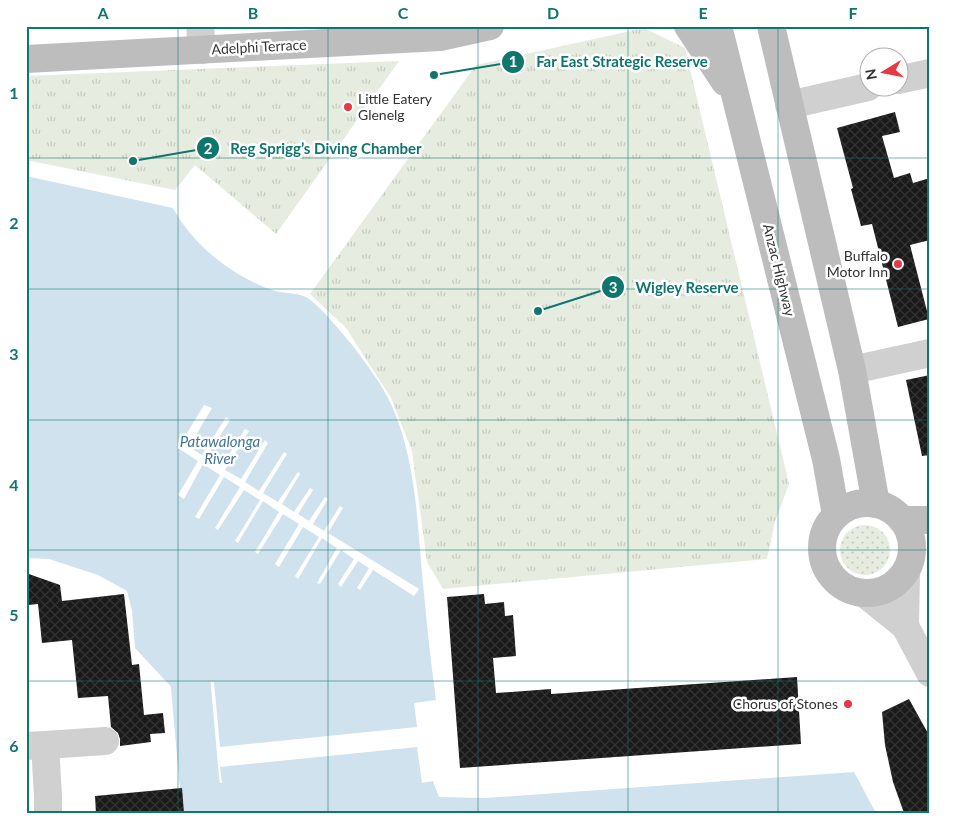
<svg xmlns="http://www.w3.org/2000/svg" width="956" height="839" viewBox="0 0 956 839" font-family="Lato,sans-serif">
<style>
.grass{fill:url(#grass-dots)}
.park{fill:url(#park-tufts)}
.water{fill:#cfe2ee}
.pier{fill:#fff}
.lines{fill:none;stroke-linecap:round;stroke-linejoin:round}
.river{stroke:#cfe2ee;stroke-width:40}
.building{fill:url(#building-cross-hatch)}
.street{stroke:#d0d0d0;stroke-width:28}
.secondary{stroke:#bdbdbd;stroke-width:28}
.grid{fill:none;stroke:#0f766e;stroke-width:1;stroke-opacity:0.55}
.poi-dot{fill:#e63946;stroke:#fff;stroke-width:2}
.labels{text-anchor:middle;stroke-width:5;stroke-linejoin:round;paint-order:stroke}
.street-label{font-size:14px;fill:#333;stroke:#fff}
.poi-label{font-size:14px;fill:#333;stroke:#fff;text-anchor:end}
.water-label{font-size:15px;font-style:italic;fill:#3f7597;stroke:#fff}
.leader{fill:none;stroke:#0f766e;stroke-width:2}
.callout-dot{fill:#0f766e;stroke:#fff;stroke-width:2}
.mark-label{font-size:15px;text-anchor:middle;font-weight:bold;fill:#fff}
.callout-label{font-size:15px;text-anchor:middle;font-weight:bold;fill:#0f766e;stroke:#fff;stroke-width:5;stroke-linejoin:round;paint-order:stroke}
.neatline{fill:none;stroke:#0f766e;stroke-width:2}
.grid-label{font-size:16px;text-anchor:middle;font-weight:bold;fill:#0f766e}
</style>
<defs>
<pattern id="grass-dots" width="8" height="8" patternUnits="userSpaceOnUse" patternTransform="scale(1.25)"><rect width="8" height="8" fill="#e6ecdf"/><path d="M2 2h.1M6 6h.1" fill="none" stroke="#c6cbc0" stroke-width="1.8" stroke-linecap="round"/></pattern>
<pattern id="park-tufts" width="24" height="20" patternUnits="userSpaceOnUse" patternTransform="scale(1.25)"><rect width="24" height="20" fill="#e6ecdf"/><path d="M3 7l-1-3M5 7V3M7 7l1-3M15 17l-1-3M17 17v-4M19 17l1-3" fill="none" stroke="#c6cbc0"/></pattern>
<pattern id="building-cross-hatch" width="8" height="8" patternUnits="userSpaceOnUse" patternTransform="scale(1.25)"><rect width="8" height="8" fill="#1a1a1a"/><path d="M0 0l8 8M0 8l8-8" fill="none" stroke="#333"/></pattern>
</defs>
<rect width="100%" height="100%" fill="#fff"/>
<!-- grass -->
<circle class="grass" cx="865" cy="550" r="25"/>
<!-- park -->
<g class="park">
<polygon points="644,28 685,48 789,484 775,522 767,559 443,589 427,562 412,451 391,398 346,328 310,294 476,65"/>
<polygon points="399,61 276,234 195,165 175,190 26,160 26,76"/>
</g>
<!-- water -->
<g class="water">
<path d="M 26,176 L 173,208 C 193,245 230,274 269,289 C 280,294 301,292 309,299 C 324,310 341,332 353,346 C 367,365 382,384 392,406 C 415,459 417,516 422,573 C 426,615 430,658 436,700 L 414,703 L 417,727 L 220,747 L 214,682 L 199,683 L 200,689 L 175,691 L 135,648 L 132,611 L 127,591 L 98,575 L 49,559 L 26,558 Z"/>
<polygon points="200,695 209,777 190,779 182,697"/>
<polygon points="417,747 422,783 433,781 439,797 485,798 854,772 876,813 193,813 190,786 222,783 220,767"/>
</g>
<!-- pier -->
<polygon class="pier" points="204,405 212,408 189,447 202,455 226,417 230,420 206,458 221,467 245,429 249,431 225,470 241,479 265,440 268,443 245,482 259,491 284,452 287,454 263,493 278,502 298,472 300,474 282,504 294,512 310,488 313,490 298,514 309,521 325,497 328,499 313,524 324,531 340,506 343,508 328,533 419,589 414,596 373,570 360,590 357,588 369,568 358,561 341,587 338,584 354,559 341,550 320,584 317,583 337,548 322,538 298,579 295,576 319,537 303,527 279,567 275,564 299,524 283,514 258,554 255,552 279,512 263,501 238,543 235,541 260,500 244,490 218,530 215,528 240,487 224,477 199,519 195,517 220,475 203,464 184,499 178,495 198,461 178,448"/>
<g class="lines">
<!-- river -->
<polyline class="river" points="184,636 188,653 199,778 204,813"/>
</g>
<!-- building -->
<g class="building">
<polygon points="895,112 900,132 882,136 894,178 910,173 913,183 930,178 930,240 910,245 929,319 898,327 872,224 861,226 851,189 853,188 837,128"/>
<polygon points="930,375 930,455 922,456 906,380"/>
<polygon points="26,573 60,585 62,601 124,594 132,665 139,664 144,715 163,713 165,733 150,734 151,742 120,746 120,739 118,733 111,727 108,696 78,698 72,640 42,643 38,604 28,605"/>
<polygon points="484,594 485,604 504,602 505,616 513,615 516,656 493,658 496,693 551,689 551,694 797,677 801,744 460,768 447,597"/>
<polygon points="909,699 930,737 930,813 904,813 893,782 885,745 882,712"/>
<polygon points="182,788 184,813 96,813 95,796"/>
</g>
<g class="lines">
<!-- street -->
<g class="street">
<polyline points="200,26 202,50"/>
<polyline points="898,80 930,73"/>
<polyline points="789,105 868,87"/>
<polyline points="852,370 930,353"/>
<polyline points="864,593 905,626 930,673"/>
<polyline points="905,626 906,571"/>
<polyline points="45,745 105,741"/>
<polyline points="26,746 45,745 48,796 48,813"/>
</g>
<!-- secondary -->
<g class="secondary">
<polyline points="688,26 725,82"/>
<polyline points="718,26 826,459 836,515"/>
<polyline points="771,26 852,370 876,504"/>
<polyline points="26,59 440,37 490,26"/>
<circle cx="867" cy="548" r="45"/>
<polyline points="902,520 930,520"/>
</g>
</g>
<!-- grid -->
<path class="grid" d="M 178,26 L 178,813M 328,26 L 328,813M 478,26 L 478,813M 628,26 L 628,813M 778,26 L 778,813M 26,158 L 930,158M 26,289 L 930,289M 26,420 L 930,420M 26,550 L 930,550M 26,681 L 930,681"/>
<!-- markers -->
<g class="poi-dot">
<circle cx="348" cy="107" r="5"/>
<circle cx="898" cy="264" r="5"/>
<circle cx="848" cy="704" r="5"/>
</g>
<g class="labels">
<!-- street labels -->
<g class="street-label">
<text transform="translate(259 47) rotate(-3)" y="5">Adelphi Terrace</text>
<text transform="translate(779 270) rotate(76)" y="5">Anzac Highway</text>
</g>
<!-- poi labels -->
<g class="poi-label">
<text x="358" y="104" text-anchor="start">Little Eatery<tspan x="358" dy="16">Glenelg</tspan></text>
<text x="888" y="261">Buffalo<tspan x="888" dy="16">Motor Inn</tspan></text>
<text x="838" y="709">Chorus of Stones</text>
</g>
<!-- water labels -->
<g class="water-label">
<text x="220" y="447">Patawalonga<tspan x="220" dy="17">River</tspan></text>
</g>
</g>
<!-- callouts -->
<path class="leader" d="M434 75L513 62M133 161L208 148M538 311L613 287"/>
<g class="callout-dot">
<circle cx="434" cy="75" r="5"/>
<circle cx="133" cy="161" r="5"/>
<circle cx="538" cy="311" r="5"/>
<circle cx="513" cy="62" r="12"/>
<circle cx="208" cy="148" r="12"/>
<circle cx="613" cy="287" r="12"/>
</g>
<g class="mark-label">
<text x="513" y="67">1</text>
<text x="208" y="154">2</text>
<text x="613" y="293">3</text>
</g>
<g class="callout-label">
<text x="622" y="67">Far East Strategic Reserve</text>
<text x="326" y="154">Reg Sprigg’s Diving Chamber</text>
<text x="687" y="293">Wigley Reserve</text>
</g>
<!-- border -->
<rect width="956" height="839" fill="none" stroke="#ffffff" stroke-width="55"/>
<!-- north arrow -->
<g transform="translate(884 72) rotate(260)"><circle r="24" fill="#ffffff" stroke="#adadad"/>
<path d="M0-4L9 19L0 12L-9 19Z" fill="#e63946"/>
<text y="-8" font-size="14" font-weight="bold" text-anchor="middle" fill="#333333">N</text>
</g>
<rect x="28" y="28" width="900" height="784" class="neatline"/>
<g class="grid-label">
<text x="103" y="19">A</text>
<text x="253" y="19">B</text>
<text x="403" y="19">C</text>
<text x="553" y="19">D</text>
<text x="703" y="19">E</text>
<text x="853" y="19">F</text>
<text x="14" y="99">1</text>
<text x="14" y="229">2</text>
<text x="14" y="360">3</text>
<text x="14" y="491">4</text>
<text x="14" y="621">5</text>
<text x="14" y="752">6</text>
</g>
</svg>
